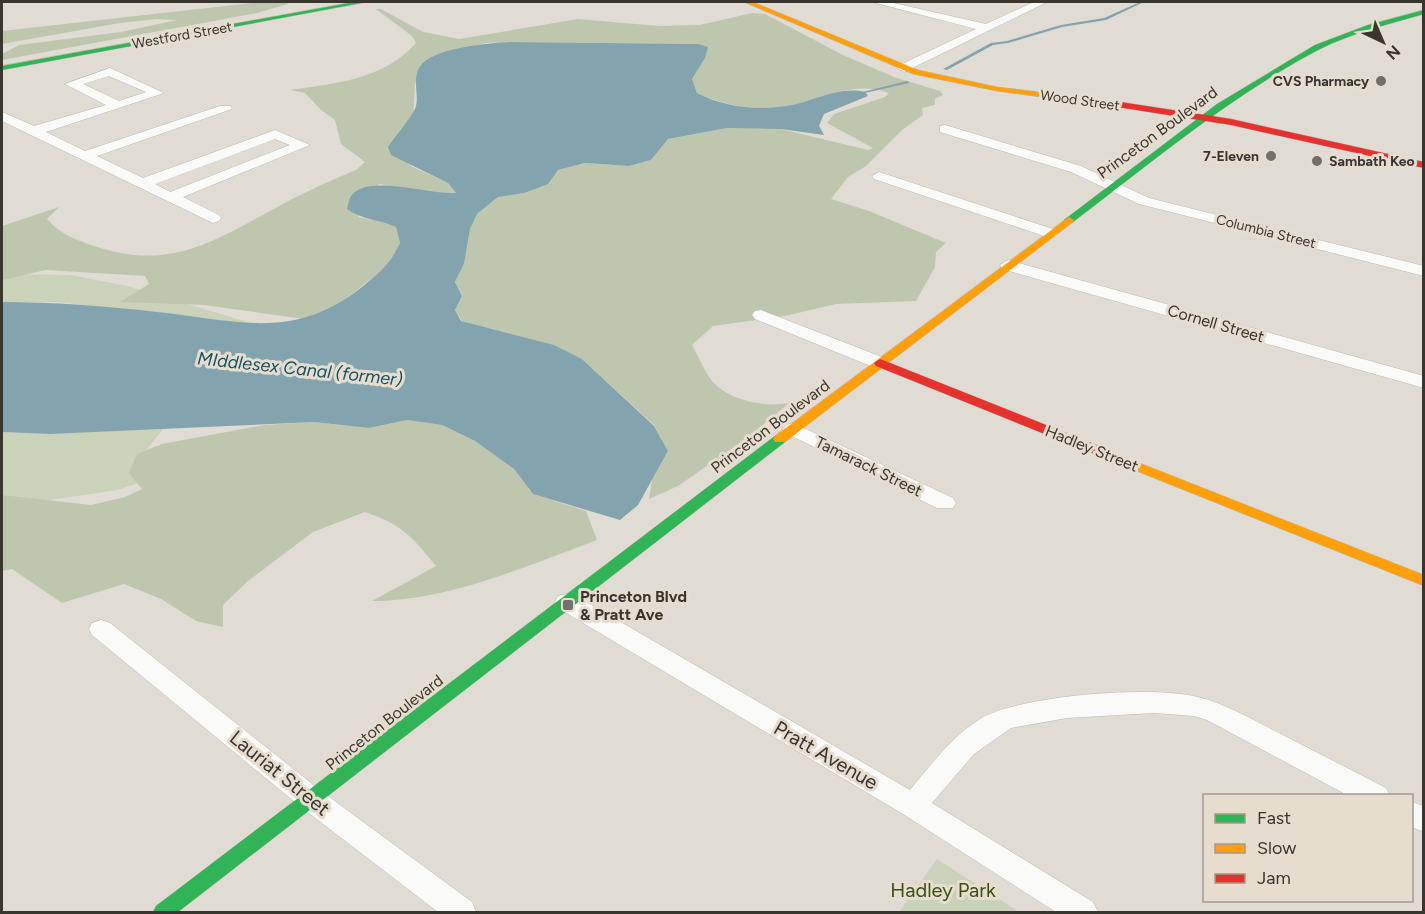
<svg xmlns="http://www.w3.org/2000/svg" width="1425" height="914" viewBox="0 0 1425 914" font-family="Figtree,sans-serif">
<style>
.green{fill:#cad3b9}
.forest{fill:#bec7ae}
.water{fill:#83a3ae}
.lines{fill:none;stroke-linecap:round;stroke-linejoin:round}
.stream{fill:#83a3ae;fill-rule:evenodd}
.street-casing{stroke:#bdb9b3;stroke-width:1}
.fast-casing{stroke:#bdb9b3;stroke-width:1}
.slow-casing{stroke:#bdb9b3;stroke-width:1}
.jam-casing{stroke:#bdb9b3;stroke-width:1}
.street{fill:#fafaf9;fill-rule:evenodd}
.fast{fill:#30b455;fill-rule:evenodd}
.slow{fill:#ff9f0a;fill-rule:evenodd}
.jam{fill:#e5322d;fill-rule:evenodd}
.poi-dot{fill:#736f69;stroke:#e6ddce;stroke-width:2}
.labels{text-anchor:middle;stroke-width:6;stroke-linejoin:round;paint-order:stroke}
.far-street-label{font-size:14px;fill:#39352f;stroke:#e6ddce}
.far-poi-label{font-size:14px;font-weight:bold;fill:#39352f;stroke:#e6ddce;text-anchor:end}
.street-label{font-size:16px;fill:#39352f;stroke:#e6ddce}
.poi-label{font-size:16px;font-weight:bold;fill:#39352f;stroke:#e6ddce;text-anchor:start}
.water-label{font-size:18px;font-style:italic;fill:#115367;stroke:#e6ddce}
.near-street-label{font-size:20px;fill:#39352f;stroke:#e6ddce}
.near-park-label{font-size:20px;fill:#394f14;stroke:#e6ddce}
</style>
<rect width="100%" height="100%" fill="#e0dcd4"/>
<!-- green -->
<g class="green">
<polygon points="18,274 71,275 127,286 258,325 58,302 2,302 2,276"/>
<polygon points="163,429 140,458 149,479 118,490 36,502 2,495 2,432 51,434"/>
<polygon points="937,859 1019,912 899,912"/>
</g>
<!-- forest -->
<g class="forest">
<polygon points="261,2 287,2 288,4 257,13 2,60 2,54 19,45 121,32 177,20 157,19 120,23 2,44 2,31"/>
<path d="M 376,9 L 381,9 L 423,32 L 459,39 L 578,19 L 659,26 L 700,25 L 752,13 L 765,14 L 843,55 L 894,77 L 940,91 L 943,95 L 935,99 L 935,105 L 922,108 L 923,115 L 902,130 L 866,166 L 848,177 L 831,199 L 869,211 L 946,243 L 936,252 L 935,267 L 916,301 L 836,304 L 785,316 L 713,326 L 692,345 C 699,357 706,377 717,386 C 736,402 766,407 789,403 L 747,438 L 678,486 L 649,499 L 652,480 L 668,451 L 654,425 L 582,359 L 462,321 L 455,310 L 462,296 L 455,282 L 464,264 L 470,229 L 477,214 L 498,197 L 524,193 L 558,170 L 585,163 L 629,166 L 651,160 L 668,139 L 727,128 L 781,129 L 868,150 L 873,148 L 827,123 L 834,114 L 885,97 L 889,93 C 855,80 826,98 793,105 C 759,112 728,107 697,93 L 692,79 L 705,58 L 698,44 L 510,42 L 486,43 L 432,57 L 415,84 L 411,166 L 448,183 L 456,193 L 437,193 L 379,184 L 358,217 L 385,222 L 396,227 L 400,243 L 390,264 L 338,305 L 304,319 L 204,305 L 120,302 L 149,284 L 145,276 L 46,270 L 2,280 L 2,226 L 59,207 L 47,219 C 60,234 76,240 94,246 C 166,270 208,245 270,211 C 298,195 327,182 356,170 L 365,162 L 341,144 L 335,120 L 321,110 L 305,93 L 290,90 C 336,83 383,80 416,43 L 412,36 Z"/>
<path d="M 407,420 L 442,425 L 475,441 L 514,469 L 533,494 L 586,511 L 597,540 C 527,566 447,601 372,601 L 436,566 C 411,536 403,525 365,512 L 313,532 L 248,581 L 223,605 L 223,627 L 196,621 L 161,599 L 124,584 L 62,603 L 12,569 L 2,571 L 2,495 L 91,505 L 125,497 L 142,489 L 129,473 L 137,454 L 162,444 L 264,425 L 314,422 L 369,428 Z"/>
</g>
<!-- water -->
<path class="water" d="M 510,42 L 698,44 L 708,47 L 705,58 L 692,79 L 697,93 C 727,108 759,111 792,105 C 817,100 839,86 865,92 L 868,96 L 824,114 L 819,126 L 824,135 L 781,129 L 727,128 L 668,139 L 651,160 L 629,166 L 585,163 L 558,170 L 548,184 L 524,193 L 498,197 L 477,214 L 470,229 L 464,264 L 455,282 L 462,296 L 455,310 L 461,321 L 554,345 L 582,359 L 654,426 L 668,451 L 638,505 L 620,520 L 533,494 L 514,469 L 475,441 L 442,425 L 407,420 L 369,428 L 314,422 L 51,434 L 2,432 L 2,302 C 54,302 105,306 157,312 C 236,320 293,342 362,287 C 381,271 389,266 400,243 L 396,227 C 379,219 362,220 347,209 C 348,205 349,199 351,196 C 367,173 430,195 456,193 L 448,183 L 391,155 L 388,147 C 396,135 408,122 415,109 C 420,97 412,81 419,68 C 429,48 489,43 510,42 Z"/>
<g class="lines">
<!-- stream -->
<g class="stream">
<polygon points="1140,2 1144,2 1106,20 1062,27 1008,43 993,45 947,70 943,69 991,43 1007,41 1061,25 1104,18"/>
<polygon points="907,81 909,82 909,83 856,95 854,94"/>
</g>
<defs>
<g id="street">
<polygon points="872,2 889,2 986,24 1034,2 1047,2 904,72 898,68 900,65 976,29"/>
<path d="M 110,68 L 164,93 L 46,132 L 85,151 L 220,106 L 230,106 L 232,109 L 97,156 L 143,178 L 275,130 L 310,145 L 183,197 L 219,215 L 221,218 L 219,221 L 213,223 L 2,121 L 2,112 L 34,126 L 106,105 L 65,84 ZM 109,76 L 146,92 L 119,101 L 83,84 ZM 275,139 L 290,145 L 170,192 L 155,184 Z"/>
<polygon points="945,125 1081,166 1149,198 1424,266 1424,276 1139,204 1071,172 940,132 940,126"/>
<polygon points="879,172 1056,230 1058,233 1056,236 1044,236 874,179 872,176"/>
<polygon points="1008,260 1424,376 1424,388 1002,269 1000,265"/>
<polygon points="761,310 887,359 889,363 880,369 873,367 755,319 752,315 755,311"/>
<polygon points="793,423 953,498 956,503 953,508 937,508 786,433 783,429 786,425"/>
<path d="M 567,594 L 576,596 L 910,790 C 931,765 951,737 980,719 C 1021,695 1152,685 1198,697 C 1226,704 1251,719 1277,732 C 1313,751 1350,769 1386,788 L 1390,796 L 1349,796 L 1207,720 L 1194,716 L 1154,713 L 1067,718 L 1011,728 L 974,754 L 932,803 L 1093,902 L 1098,912 L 1056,912 L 903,814 L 558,608 L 555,602 L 558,596 Z"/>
<polygon points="101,620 110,623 321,791 472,902 476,912 438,912 301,807 92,635 89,629 92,623"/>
<polygon points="1412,802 1424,806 1424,832 1412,827"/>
</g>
<g id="fast">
<polygon points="354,2 367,2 2,70 2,66"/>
<path d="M 1424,10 L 1424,14 C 1389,24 1352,33 1320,49 C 1230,96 1152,162 1073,222 L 1069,223 L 1064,220 L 1217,104 L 1315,45 L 1368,25 Z"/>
<polygon points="780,435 785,436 787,439 785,442 178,912 153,912 156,906 775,436"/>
</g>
<g id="slow">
<polygon points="744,2 753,2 918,70 997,87 1114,101 1118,104 1114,107 997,91 913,74"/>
<polygon points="1069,217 1074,220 1073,222 785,442 775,442 773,439 775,436"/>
<polygon points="1109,451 1424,575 1424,586 1104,458 1102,455 1104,452"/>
</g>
<g id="jam">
<polygon points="1114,101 1231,119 1424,162 1424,168 1231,125 1111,106 1111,102"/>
<polygon points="880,359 1114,452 1116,455 1114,458 1104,458 876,366 874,363"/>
</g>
</defs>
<!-- street casing -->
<use href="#street" class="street-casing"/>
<!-- fast casing -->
<use href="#fast" class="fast-casing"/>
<!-- slow casing -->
<use href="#slow" class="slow-casing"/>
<!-- jam casing -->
<use href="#jam" class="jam-casing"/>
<!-- street -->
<use href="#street" class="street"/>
<!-- fast -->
<use href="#fast" class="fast"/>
<!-- slow -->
<use href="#slow" class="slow"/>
<!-- jam -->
<use href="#jam" class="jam"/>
</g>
<!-- markers -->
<g class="poi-dot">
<circle cx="1381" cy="81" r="6"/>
<circle cx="1271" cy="156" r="6"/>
<circle cx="1317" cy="161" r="6"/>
<rect x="562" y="599" width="12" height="12" rx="3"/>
</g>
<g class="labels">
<!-- far-street labels -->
<g class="far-street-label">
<text transform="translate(182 35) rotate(-10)" y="5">Westford Street</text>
<text transform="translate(1080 100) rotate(8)" y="5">Wood Street</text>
<text transform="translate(1266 231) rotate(14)" y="5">Columbia Street</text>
</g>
<!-- far-poi labels -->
<g class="far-poi-label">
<text x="1369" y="86">CVS Pharmacy</text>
<text x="1259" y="161">7-Eleven</text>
<text x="1329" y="166" text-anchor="start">Sambath Keo</text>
</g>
<!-- street labels -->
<g class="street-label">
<text transform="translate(1157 132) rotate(-36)" y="6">Princeton Boulevard</text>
<text transform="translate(1216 323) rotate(16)" y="6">Cornell Street</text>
<text transform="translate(770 426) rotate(-37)" y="6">Princeton Boulevard</text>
<text transform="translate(1092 448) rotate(22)" y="6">Hadley Street</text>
<text transform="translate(869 466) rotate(26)" y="6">Tamarack Street</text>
<text transform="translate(384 722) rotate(-38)" y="6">Princeton Boulevard</text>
</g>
<!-- poi labels -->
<g class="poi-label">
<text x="580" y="602">Princeton Blvd<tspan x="580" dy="18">&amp; Pratt Ave</tspan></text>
</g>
<!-- water labels -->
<g class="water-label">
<text transform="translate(300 369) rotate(6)" y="6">MIddlesex Canal (former)</text>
</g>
<!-- near-street labels -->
<g class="near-street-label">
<text transform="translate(826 755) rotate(30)" y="7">Pratt Avenue</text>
<text transform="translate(280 773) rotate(39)" y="7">Lauriat Street</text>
</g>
<!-- near-park labels -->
<g class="near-park-label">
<text x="943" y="897">Hadley Park</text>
</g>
</g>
<!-- border -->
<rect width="1425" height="914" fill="none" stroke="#39352f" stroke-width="6"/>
<!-- legend -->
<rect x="1203" y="794" width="210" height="108" fill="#e6ddce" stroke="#a19a8e" stroke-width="1.5"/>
<rect x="1215" y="814" width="30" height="9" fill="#30b455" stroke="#a19a8e" stroke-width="1.5"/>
<text x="1257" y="824" font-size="18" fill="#39352f">Fast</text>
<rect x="1215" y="844" width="30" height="9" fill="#ff9f0a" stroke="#a19a8e" stroke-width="1.5"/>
<text x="1257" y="854" font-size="18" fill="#39352f">Slow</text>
<rect x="1215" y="874" width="30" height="9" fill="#e5322d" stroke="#a19a8e" stroke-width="1.5"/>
<text x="1257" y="884" font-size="18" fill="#39352f">Jam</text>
<!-- north arrow -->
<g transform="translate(1383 42) rotate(136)" stroke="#e6ddce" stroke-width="4.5" paint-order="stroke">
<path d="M0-4.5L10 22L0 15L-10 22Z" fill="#39352f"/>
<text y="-9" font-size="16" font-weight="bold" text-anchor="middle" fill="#39352f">N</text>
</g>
</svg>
